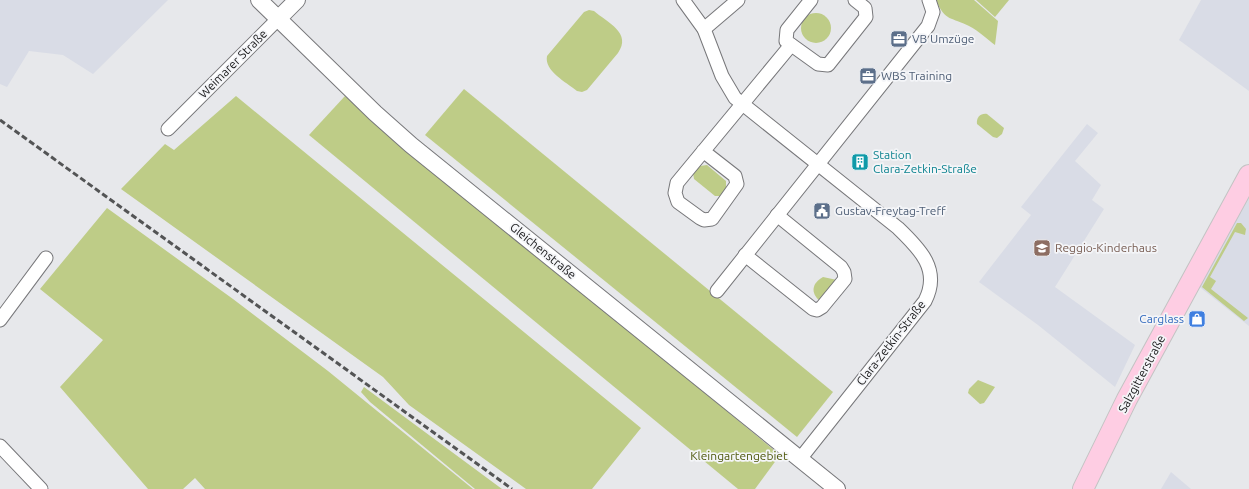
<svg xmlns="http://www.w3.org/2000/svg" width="1249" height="489" viewBox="0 0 1249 489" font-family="Ubuntu,sans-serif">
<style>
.built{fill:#d9dce6}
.green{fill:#becc87}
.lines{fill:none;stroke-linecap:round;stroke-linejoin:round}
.minor-casing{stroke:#77777a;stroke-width:15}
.tertiary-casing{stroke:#77777a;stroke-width:18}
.primary-casing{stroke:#c3c3c3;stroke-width:22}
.minor{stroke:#fff;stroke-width:13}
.tertiary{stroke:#fff;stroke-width:16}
.primary{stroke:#fecde3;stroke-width:20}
.rail{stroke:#535455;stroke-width:3;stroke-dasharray:6 3;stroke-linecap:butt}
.labels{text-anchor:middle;stroke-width:3.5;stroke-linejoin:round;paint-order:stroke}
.service-label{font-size:12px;fill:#4e5e75;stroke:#f4f5f8;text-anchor:start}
.street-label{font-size:12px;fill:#171718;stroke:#f4f5f8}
.culture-label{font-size:12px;fill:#0d838f;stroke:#f4f5f8;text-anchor:start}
.education-label{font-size:12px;fill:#785e54;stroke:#f4f5f8;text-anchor:start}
.shop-label{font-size:12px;fill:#366cbe;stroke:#f4f5f8;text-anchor:end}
.park-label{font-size:12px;fill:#4f590d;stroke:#f4f5f8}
</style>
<rect width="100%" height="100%" fill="#e7e8eb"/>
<!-- built -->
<g class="built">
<polygon points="0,0 168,0 93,74 63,55 29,51 7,87 0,84"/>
<polygon points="1201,0 1249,0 1249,91 1179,40"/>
<polygon points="1087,124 1098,133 1075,161 1101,185 1092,200 1104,209 1055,287 1135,345 1115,387 1038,325 979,282 1031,215 1021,207"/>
<polygon points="1249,190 1249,326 1197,285"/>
<polygon points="1171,472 1191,489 1161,489"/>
</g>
<!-- green -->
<g class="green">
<path d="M 936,0 L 974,0 L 998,21 L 995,45 C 987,39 979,31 969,26 C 952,17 945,22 936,0 Z"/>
<polygon points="976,0 1009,0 995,17"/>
<path d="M 589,10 L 594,11 C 608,23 632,33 618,53 L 587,90 L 582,92 L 577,91 C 566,82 544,71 547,56 L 584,12 Z"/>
<circle cx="816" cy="28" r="15"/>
<polygon points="464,89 833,392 797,437 425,135"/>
<polygon points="236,96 641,428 592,489 526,489 409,405 383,377 121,189 165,144 174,150"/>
<polygon points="345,96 780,455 755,489 738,489 309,135"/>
<path d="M 987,114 L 1004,128 L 1002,134 L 997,138 L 993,137 L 977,124 C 976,117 981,113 987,114 Z"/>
<polygon points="707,165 726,181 726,188 720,196 715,196 694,179 693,173 700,166"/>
<polygon points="107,208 233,299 328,371 473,489 205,489 195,478 183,489 148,489 60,387 103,340 40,289"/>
<polygon points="1237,223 1241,223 1246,229 1245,235 1235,232 1210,277 1216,281 1211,289 1248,318 1244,321 1202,287"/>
<path d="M 823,277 L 837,280 L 820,301 C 810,293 812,283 823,277 Z"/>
<polygon points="978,380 995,387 984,403 980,404 968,393 969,389"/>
<polygon points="364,387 502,489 475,489 370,402 361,392"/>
</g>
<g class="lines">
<defs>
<g id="minor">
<path d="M 683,0 L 704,29 L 722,76 L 735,98 L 898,228 C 920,249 941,270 925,301 L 800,459"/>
<polyline points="811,0 787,30 786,41 818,64 828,65 866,17 865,8 855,0"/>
<polyline points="704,29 738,0"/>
<polyline points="168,129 278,19"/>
<polyline points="703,151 735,176 737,184 712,219 704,220 700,218 678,202 675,193 677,183 791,45"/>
<polyline points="745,255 813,309 817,310 822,307 845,279 844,272 841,267 777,215"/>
<polyline points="717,291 928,26 933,12 929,0"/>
<polyline points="0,320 46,258"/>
<polyline points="0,446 41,489"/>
</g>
<g id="tertiary">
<polyline points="259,0 375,113 411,145 837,489"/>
<polyline points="278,19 297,0"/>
</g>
<polyline id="primary" points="1083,489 1127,399 1249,175"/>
</defs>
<!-- minor casing -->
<use href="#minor" class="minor-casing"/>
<!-- tertiary casing -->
<use href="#tertiary" class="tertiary-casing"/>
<!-- primary casing -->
<use href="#primary" class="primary-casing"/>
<!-- minor -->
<use href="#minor" class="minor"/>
<!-- tertiary -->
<use href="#tertiary" class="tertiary"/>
<!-- primary -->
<use href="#primary" class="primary"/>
<!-- rail -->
<polyline class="rail" points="0,120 512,489"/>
</g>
<!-- icons -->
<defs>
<symbol id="office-square" viewBox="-11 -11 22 22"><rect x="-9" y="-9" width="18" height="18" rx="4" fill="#5c6f8a" stroke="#f4f5f8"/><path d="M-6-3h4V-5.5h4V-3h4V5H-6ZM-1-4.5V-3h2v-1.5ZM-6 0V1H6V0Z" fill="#fff"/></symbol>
<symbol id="building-square" viewBox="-11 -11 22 22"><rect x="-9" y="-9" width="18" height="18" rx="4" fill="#0f9aa8" stroke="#f4f5f8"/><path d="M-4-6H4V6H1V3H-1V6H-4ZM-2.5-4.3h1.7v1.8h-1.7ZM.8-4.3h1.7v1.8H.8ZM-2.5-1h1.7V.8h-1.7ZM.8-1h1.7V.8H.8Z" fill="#fff"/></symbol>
<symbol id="civic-square" viewBox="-11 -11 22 22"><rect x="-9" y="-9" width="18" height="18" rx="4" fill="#5c6f8a" stroke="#f4f5f8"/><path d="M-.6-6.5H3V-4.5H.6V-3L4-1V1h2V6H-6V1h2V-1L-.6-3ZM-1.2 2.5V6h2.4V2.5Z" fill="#fff"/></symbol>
<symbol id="school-square" viewBox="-11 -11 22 22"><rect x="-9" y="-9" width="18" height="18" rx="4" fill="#8d6e63" stroke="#f4f5f8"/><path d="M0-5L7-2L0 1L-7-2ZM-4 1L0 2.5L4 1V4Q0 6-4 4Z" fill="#fff"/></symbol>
<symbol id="shop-square" viewBox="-11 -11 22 22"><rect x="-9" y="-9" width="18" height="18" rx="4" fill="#3f7fe0" stroke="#f4f5f8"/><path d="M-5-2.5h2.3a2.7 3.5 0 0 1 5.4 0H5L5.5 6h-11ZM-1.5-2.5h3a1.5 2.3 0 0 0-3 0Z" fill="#fff"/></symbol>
</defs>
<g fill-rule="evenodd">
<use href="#office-square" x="889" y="29" width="20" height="20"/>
<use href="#office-square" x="858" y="66" width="20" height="20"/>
<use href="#building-square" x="850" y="152" width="20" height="20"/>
<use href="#civic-square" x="812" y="201" width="20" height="20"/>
<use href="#school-square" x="1032" y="238" width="20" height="20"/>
<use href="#shop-square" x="1187" y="309" width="20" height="20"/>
</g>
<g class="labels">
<!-- service labels -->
<g class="service-label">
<text x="912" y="43">VB Umzüge</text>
<text x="881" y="80">WBS Training</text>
<text x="835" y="215">Gustav-Freytag-Treff</text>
</g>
<!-- street labels -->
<g class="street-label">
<text transform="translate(233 64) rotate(-45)" y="4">Weimarer Straße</text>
<text transform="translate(543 251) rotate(39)" y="4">Gleichenstraße</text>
<text transform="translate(891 343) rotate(-52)" y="4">Clara-Zetkin-Straße</text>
<text transform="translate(1142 374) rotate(-62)" y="4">Salzgitterstraße</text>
</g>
<!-- culture labels -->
<g class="culture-label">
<text x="873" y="159">Station<tspan x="873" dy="14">Clara-Zetkin-Straße</tspan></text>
</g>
<!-- education labels -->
<g class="education-label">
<text x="1055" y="252">Reggio-Kinderhaus</text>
</g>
<!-- shop labels -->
<g class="shop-label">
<text x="1184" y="323">Carglass</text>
</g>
<!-- park labels -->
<g class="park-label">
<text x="739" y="460">Kleingartengebiet</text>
</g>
</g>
</svg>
